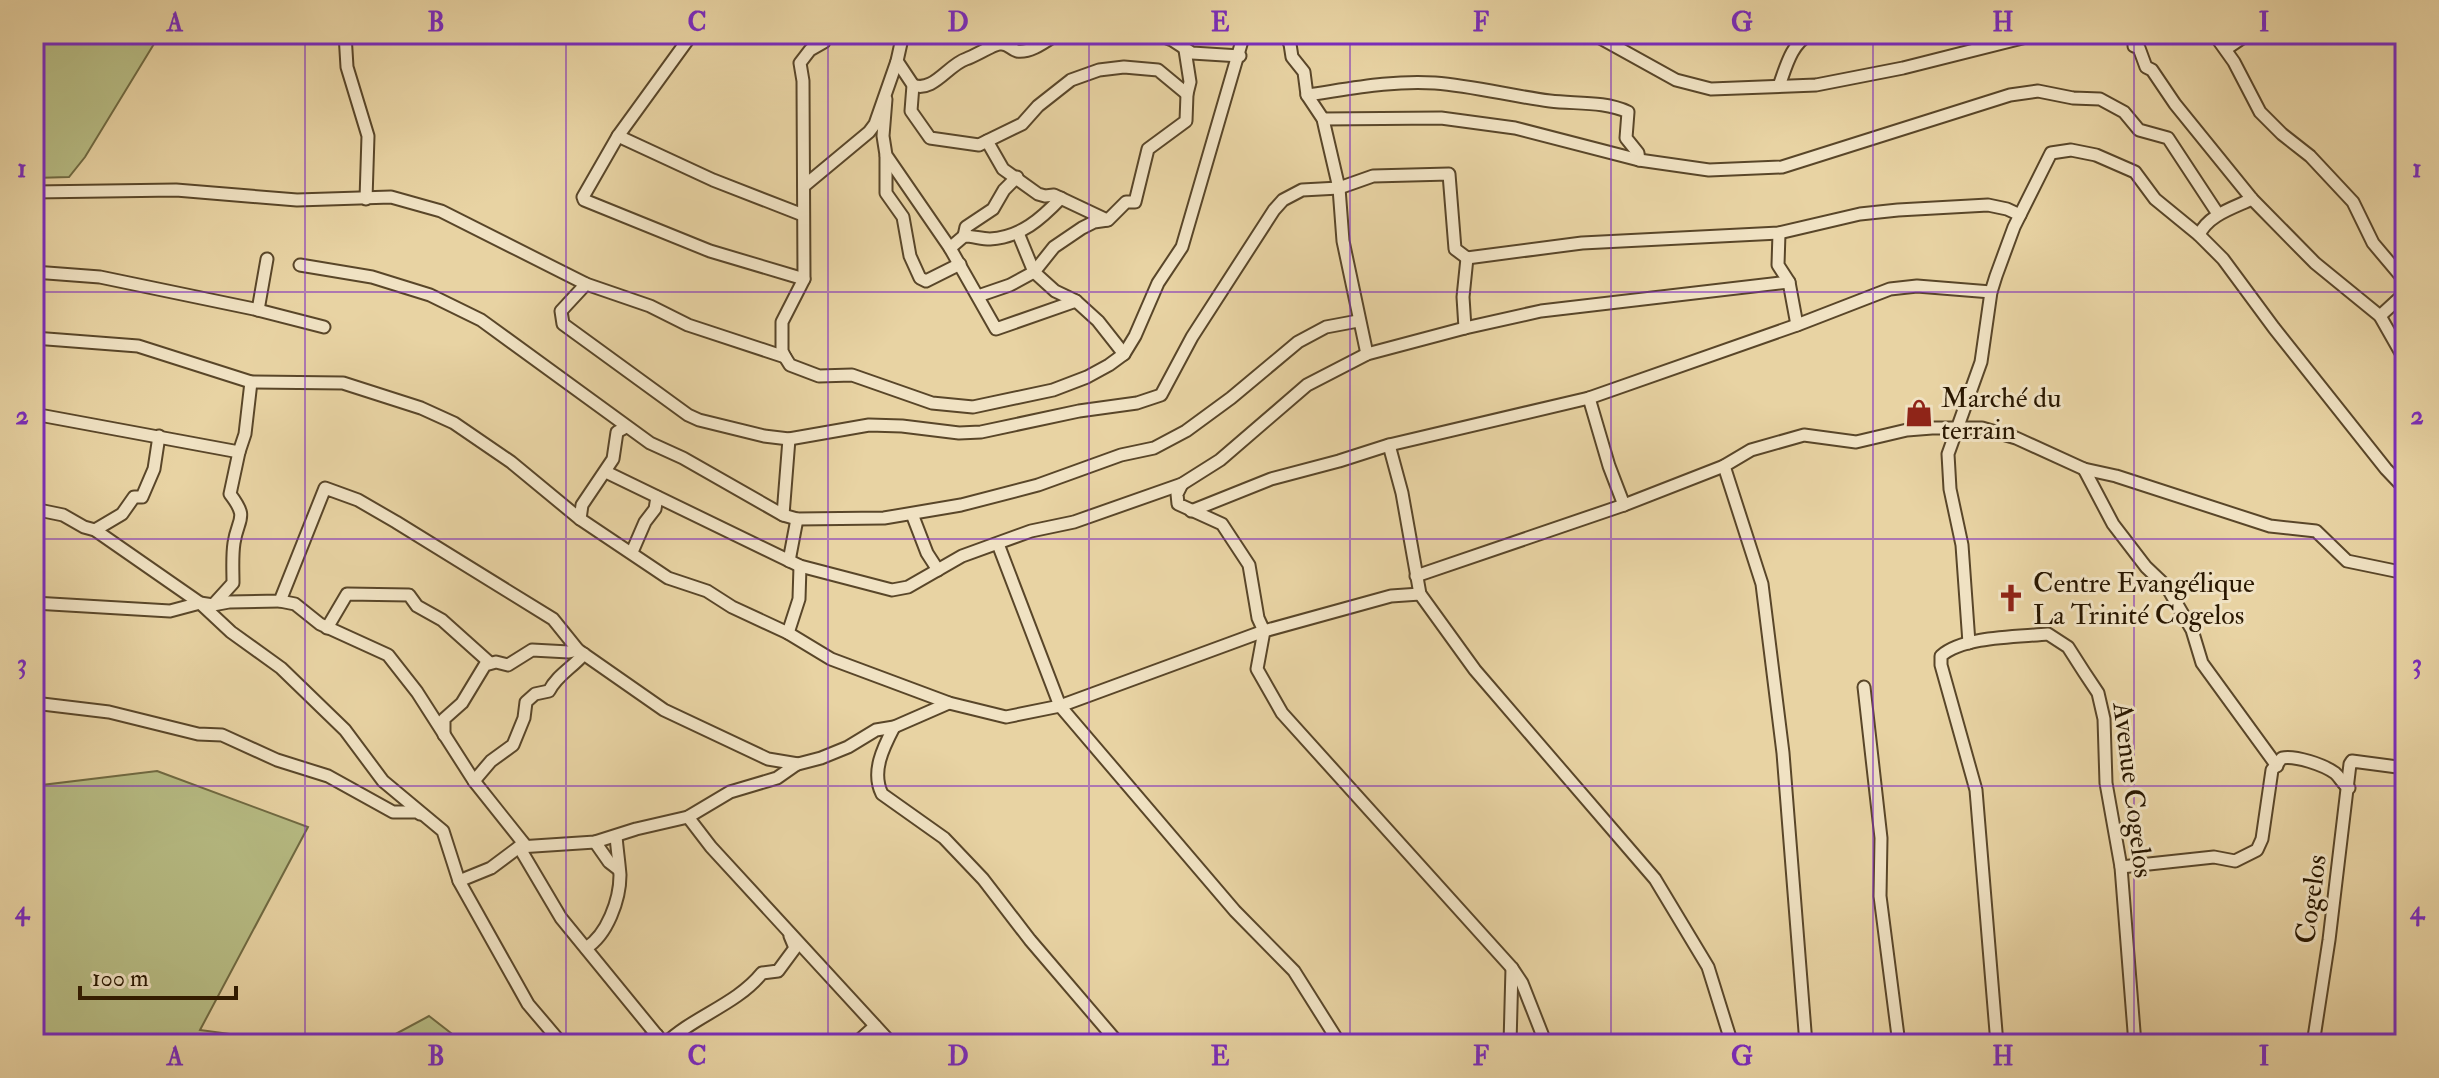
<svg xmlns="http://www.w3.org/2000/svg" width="2439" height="1078" viewBox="0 0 2439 1078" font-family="'IM FELL Double Pica',serif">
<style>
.green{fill:#b7bc84;stroke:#706a42;stroke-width:2}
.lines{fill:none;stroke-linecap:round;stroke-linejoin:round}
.street-casing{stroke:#594629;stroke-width:15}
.street{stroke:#f0e2c3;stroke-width:11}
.grid{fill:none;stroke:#7b2cbf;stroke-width:2;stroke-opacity:0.55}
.labels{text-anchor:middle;stroke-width:6;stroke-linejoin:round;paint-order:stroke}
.poi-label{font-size:28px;fill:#291700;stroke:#f0e2c3;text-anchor:start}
.street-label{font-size:28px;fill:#291700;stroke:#f0e2c3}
.neatline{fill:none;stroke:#7b2cbf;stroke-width:3}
.grid-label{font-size:26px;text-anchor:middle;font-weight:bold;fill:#7b2cbf}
</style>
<rect width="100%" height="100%" fill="#e8d3a3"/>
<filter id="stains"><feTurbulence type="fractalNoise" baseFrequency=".0025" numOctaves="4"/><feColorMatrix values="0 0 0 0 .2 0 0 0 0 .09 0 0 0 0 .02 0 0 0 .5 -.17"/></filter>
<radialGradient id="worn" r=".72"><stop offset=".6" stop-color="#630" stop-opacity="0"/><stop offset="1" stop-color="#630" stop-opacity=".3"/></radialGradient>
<!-- green -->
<g class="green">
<polygon points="34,34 157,39 85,157 69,177 34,178"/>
<polygon points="157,771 308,827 200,1030 303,1044 34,1044 34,786"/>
<polygon points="429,1016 465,1044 377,1044"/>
</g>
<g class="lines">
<defs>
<g id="street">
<polyline points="345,34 347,67 368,136 366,199"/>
<polyline points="692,34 618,136 583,197 584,200 710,251 804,279"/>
<polyline points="821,34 824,42 810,50 800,63 803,81 804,279 782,322 782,351 785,357 790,365 819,376 852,375 932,403 973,407 1053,390 1087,377 1109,365 1124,354 1135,336 1158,283 1182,247 1244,34"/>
<polyline points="1089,34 1104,34"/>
<polyline points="1157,34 1172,40 1192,53 1240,56"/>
<polyline points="1280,34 1285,35 1290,44 1292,57 1304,72 1307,95 1323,119 1325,128 1339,188 1343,241 1367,354"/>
<polyline points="1593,34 1676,80 1711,89 1816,85 1903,68 2038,34"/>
<polyline points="2134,34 2134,46 2139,48 2146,67 2152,70 2175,104 2252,199 2315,263 2380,316 2405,360"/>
<polyline points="2214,34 2234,62 2260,112 2282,134 2310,156 2353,202 2373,243 2405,281"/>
<polyline points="2226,49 2248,34"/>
<polyline points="897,61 913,85 911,111 930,138 979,145 987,141 1022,124 1038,106 1071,80 1099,70 1124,67 1158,70 1187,94"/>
<path d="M 913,85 C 933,93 948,65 966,59 C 975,56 994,44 1000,44 C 1008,43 1010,49 1017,51 C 1031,53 1046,41 1057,34"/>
<path d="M 1779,86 C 1786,67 1791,44 1810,34"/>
<path d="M 1307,95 C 1349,89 1392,80 1435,83 C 1474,86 1511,96 1550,101 C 1575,104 1605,101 1628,112 L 1626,138 L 1638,153 L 1639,160"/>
<polyline points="886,99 883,136 886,155 950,248 996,329 1076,301"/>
<polyline points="1323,119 1441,118 1515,128 1639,160 1709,170 1782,167 2010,95 2038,91 2073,98 2100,99 2124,112 2139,130 2168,138 2218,214"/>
<polyline points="618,136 713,180 803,215"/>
<polyline points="987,141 1003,169 1038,194 1045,196 1054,195 1107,220"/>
<polyline points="886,156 886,193 903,217 910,256 920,278 926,281 960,264"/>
<polyline points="804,186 869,132 875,124 897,61 903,34"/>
<polyline points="34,192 176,190 297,200 391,197 441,211 586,284 650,306 688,325 785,357"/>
<polyline points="1018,233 1034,272 1055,291 1076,301 1098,321 1124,354"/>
<polyline points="1779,233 1778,265 1789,282 1797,325"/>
<path d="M 2199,235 C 2208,215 2233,208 2252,199"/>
<polyline points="964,236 966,227 993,209 1004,190 1017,177"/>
<path d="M 950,248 L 964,236 C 973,236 981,239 990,239 C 1021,237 1041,219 1061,198"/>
<polyline points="300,265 372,277 430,295 481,320 650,443 683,458 783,515 797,519 884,518 961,505 1038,485 1121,455 1154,448 1186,431 1231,398 1298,342 1326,327 1358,321"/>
<polyline points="34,272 100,277 254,309 324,327"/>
<polyline points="586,284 561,311 563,324 688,415 699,420 764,436 789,439 869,425 902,426 959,433 981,432 1079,411 1137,403 1161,395 1192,337 1274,210 1283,200 1302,190 1339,188 1373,176 1449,174 1455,249 1467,258 1582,243 1779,233 1860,214 1898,210 1988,205 2007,209 2020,215"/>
<polyline points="978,296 1010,285 1034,272 1054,247 1082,228 1094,222 1108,220 1126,202 1135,202 1148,149 1186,121 1187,94 1190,82 1185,50"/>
<polyline points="258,310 267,259"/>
<polyline points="2380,316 2405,293"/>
<polyline points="1465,328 1463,297 1467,258"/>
<polyline points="34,338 138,346 251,382 343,383 421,408 454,423 511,462 580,519 668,578 707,591 732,607 788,633 831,659 949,703 1006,717 1060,706 1264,631 1391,596 1420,594"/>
<polyline points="1589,398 1609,466 1624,505"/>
<polyline points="34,414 239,452 245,434 251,382"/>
<polyline points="1389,445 1402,493 1420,594 1475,670 1655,879 1708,967 1732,1044"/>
<polyline points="1724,466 1762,584 1783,753 1806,1044"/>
<polyline points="2084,469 2113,524 2146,567 2167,587 2192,630 2202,663 2277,766"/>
<polyline points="606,472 800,566 892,590 908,587 962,556 1031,531 1074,522 1182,484 1220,460 1307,385 1367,354 1465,328 1541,311 1789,282"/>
<polyline points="1182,484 1177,494 1178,504 1222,524 1249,565 1258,618 1264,631 1257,669 1282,713 1512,968 1522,983 1546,1044"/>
<polyline points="34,509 63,515 84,527 95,530 200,603 231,632 281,668 345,730 383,781 443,831 459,881 528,1004 562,1044"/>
<polyline points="1191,511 1271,479 1339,461 1389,445 1589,398 1797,325 1890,289 1917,286 1991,292"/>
<polyline points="912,514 927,553 938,570"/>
<polyline points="783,515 789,439"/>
<polyline points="580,519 582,505 613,459 617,432 626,427"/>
<polyline points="95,530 122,514 134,497 142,497 154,469 159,436"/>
<polyline points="998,544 1060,706 1235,911 1294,971 1340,1044"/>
<polyline points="632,552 645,522 655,509 657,497"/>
<polyline points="789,561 797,519"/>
<polyline points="1416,576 1624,505 1724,466 1751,450 1804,435 1856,442 1907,430 1932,428 1982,428 2016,438 2084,469 2116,476 2270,526 2316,531 2347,561 2405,573"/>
<polyline points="280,601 295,604 320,624 388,655 417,692 474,781 525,845"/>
<polyline points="34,603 170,611 200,603 213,605 229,602 280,601 325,488 358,500 396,522 553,619 578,650 664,710 768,759 798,764 821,758 848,747 876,730 894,727 949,703"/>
<path d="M 213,605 L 233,583 C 233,570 232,556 234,543 C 238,517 249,519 230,494 L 239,452"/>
<polyline points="327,628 347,594 409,595 417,606 442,620 490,663"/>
<polyline points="788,633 799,599 800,566"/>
<polyline points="1969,643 1962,545 1950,489 1948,454 1981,362 1991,292 1996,276 2014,227 2051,153 2071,150 2096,155 2135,172 2155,199 2199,235 2223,259 2274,328 2386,469 2405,489"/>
<polyline points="1864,687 1881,838 1880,896 1899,1044"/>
<polyline points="34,703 109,712 198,734 222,735 277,760 328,776 393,812 417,812 420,814"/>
<path d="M 894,727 C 883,748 871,772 882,794 L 944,838 L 983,879 L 1030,940 L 1119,1044"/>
<polyline points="444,735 444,719 462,703 485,665 496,662 508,665 532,650 569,652 578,650"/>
<path d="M 474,781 L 491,761 L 513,745 L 524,718 L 526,702 L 535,694 L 549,691 C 557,675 572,668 584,654"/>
<polyline points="688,817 711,847 892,1044"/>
<polyline points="595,842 609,862 618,869"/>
<polyline points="519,847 561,918 664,1044"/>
<path d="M 2121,867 L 2214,857 L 2235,861 L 2257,850 L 2262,839 L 2272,770 L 2282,758 C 2295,755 2324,765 2335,773 C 2341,778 2341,783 2349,788"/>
<polyline points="459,881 491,868 519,847 595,842 636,829 688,817 730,792 777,778 797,764"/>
<path d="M 586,948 C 607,935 620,900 620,875 C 619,862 617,849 616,836"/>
<polyline points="637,1044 657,1035"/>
<path d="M 665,1044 C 694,1016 736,1005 762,973 L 778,971 L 795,948 L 790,936"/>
<polyline points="855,1044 875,1026"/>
<polyline points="1510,1044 1512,968"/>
<path d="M 1997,1044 L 1976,790 L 1941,665 L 1941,656 C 1963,636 2018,637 2048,634 L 2068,647 L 2084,672 L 2098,693 L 2104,719 L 2106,783 L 2121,867 L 2135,1044"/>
<polyline points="2313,1044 2329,940 2350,764 2352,761 2405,768"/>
</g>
</defs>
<!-- street casing -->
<use href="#street" class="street-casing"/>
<!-- street -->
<use href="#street" class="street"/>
</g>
<!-- grid -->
<path class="grid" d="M 305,34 L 305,1044M 566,34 L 566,1044M 828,34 L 828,1044M 1089,34 L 1089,1044M 1350,34 L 1350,1044M 1611,34 L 1611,1044M 1873,34 L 1873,1044M 2134,34 L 2134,1044M 34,292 L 2405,292M 34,539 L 2405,539M 34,786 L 2405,786"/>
<!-- icons -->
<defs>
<symbol id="shop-bare" viewBox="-9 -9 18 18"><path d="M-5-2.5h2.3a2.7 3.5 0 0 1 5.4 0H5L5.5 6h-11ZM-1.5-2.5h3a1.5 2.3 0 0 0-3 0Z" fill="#8f2418" stroke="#f0e2c3" stroke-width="2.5" paint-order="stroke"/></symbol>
<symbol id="church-bare" viewBox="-9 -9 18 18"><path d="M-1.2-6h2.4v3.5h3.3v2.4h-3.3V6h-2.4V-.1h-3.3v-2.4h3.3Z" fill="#8f2418" stroke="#f0e2c3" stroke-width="2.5" paint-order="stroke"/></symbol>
</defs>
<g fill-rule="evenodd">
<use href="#shop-bare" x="1899" y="393" width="40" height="40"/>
<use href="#church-bare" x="1991" y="578" width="40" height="40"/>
</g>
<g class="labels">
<!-- poi labels -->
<g class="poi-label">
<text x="1941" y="407">Marché du<tspan x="1941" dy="32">terrain</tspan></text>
<text x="2033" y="592">Centre Evangélique<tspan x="2033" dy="32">La Trinité Cogelos</tspan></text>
</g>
<!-- street labels -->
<g class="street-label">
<text transform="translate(2134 790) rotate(83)" y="10">Avenue Cogelos</text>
<text transform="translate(2310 899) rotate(-82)" y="10">Cogelos</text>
</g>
</g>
<!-- margin -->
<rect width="2439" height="1078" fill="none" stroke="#e8d3a3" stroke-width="88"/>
<!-- scale -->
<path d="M80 986v12h156v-12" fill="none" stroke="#291700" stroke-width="4"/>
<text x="92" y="986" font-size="24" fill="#291700" stroke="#f0e2c3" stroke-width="6" paint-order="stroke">100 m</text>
<rect x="44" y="44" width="2351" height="990" class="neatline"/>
<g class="grid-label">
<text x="175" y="31">A</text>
<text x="436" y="31">B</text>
<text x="697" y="31">C</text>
<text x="958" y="31">D</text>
<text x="1220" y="31">E</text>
<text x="1481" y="31">F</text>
<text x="1742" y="31">G</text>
<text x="2003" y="31">H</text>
<text x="2264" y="31">I</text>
<text x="22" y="177">1</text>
<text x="2417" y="177">1</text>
<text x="22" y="424">2</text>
<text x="2417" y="424">2</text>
<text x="22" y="672">3</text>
<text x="2417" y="672">3</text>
<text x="22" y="919">4</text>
<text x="2417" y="919">4</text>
<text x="175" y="1065">A</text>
<text x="436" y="1065">B</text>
<text x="697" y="1065">C</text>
<text x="958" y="1065">D</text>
<text x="1220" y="1065">E</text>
<text x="1481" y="1065">F</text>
<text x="1742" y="1065">G</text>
<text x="2003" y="1065">H</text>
<text x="2264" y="1065">I</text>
</g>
<rect width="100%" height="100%" filter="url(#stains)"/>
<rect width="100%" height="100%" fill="url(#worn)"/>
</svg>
